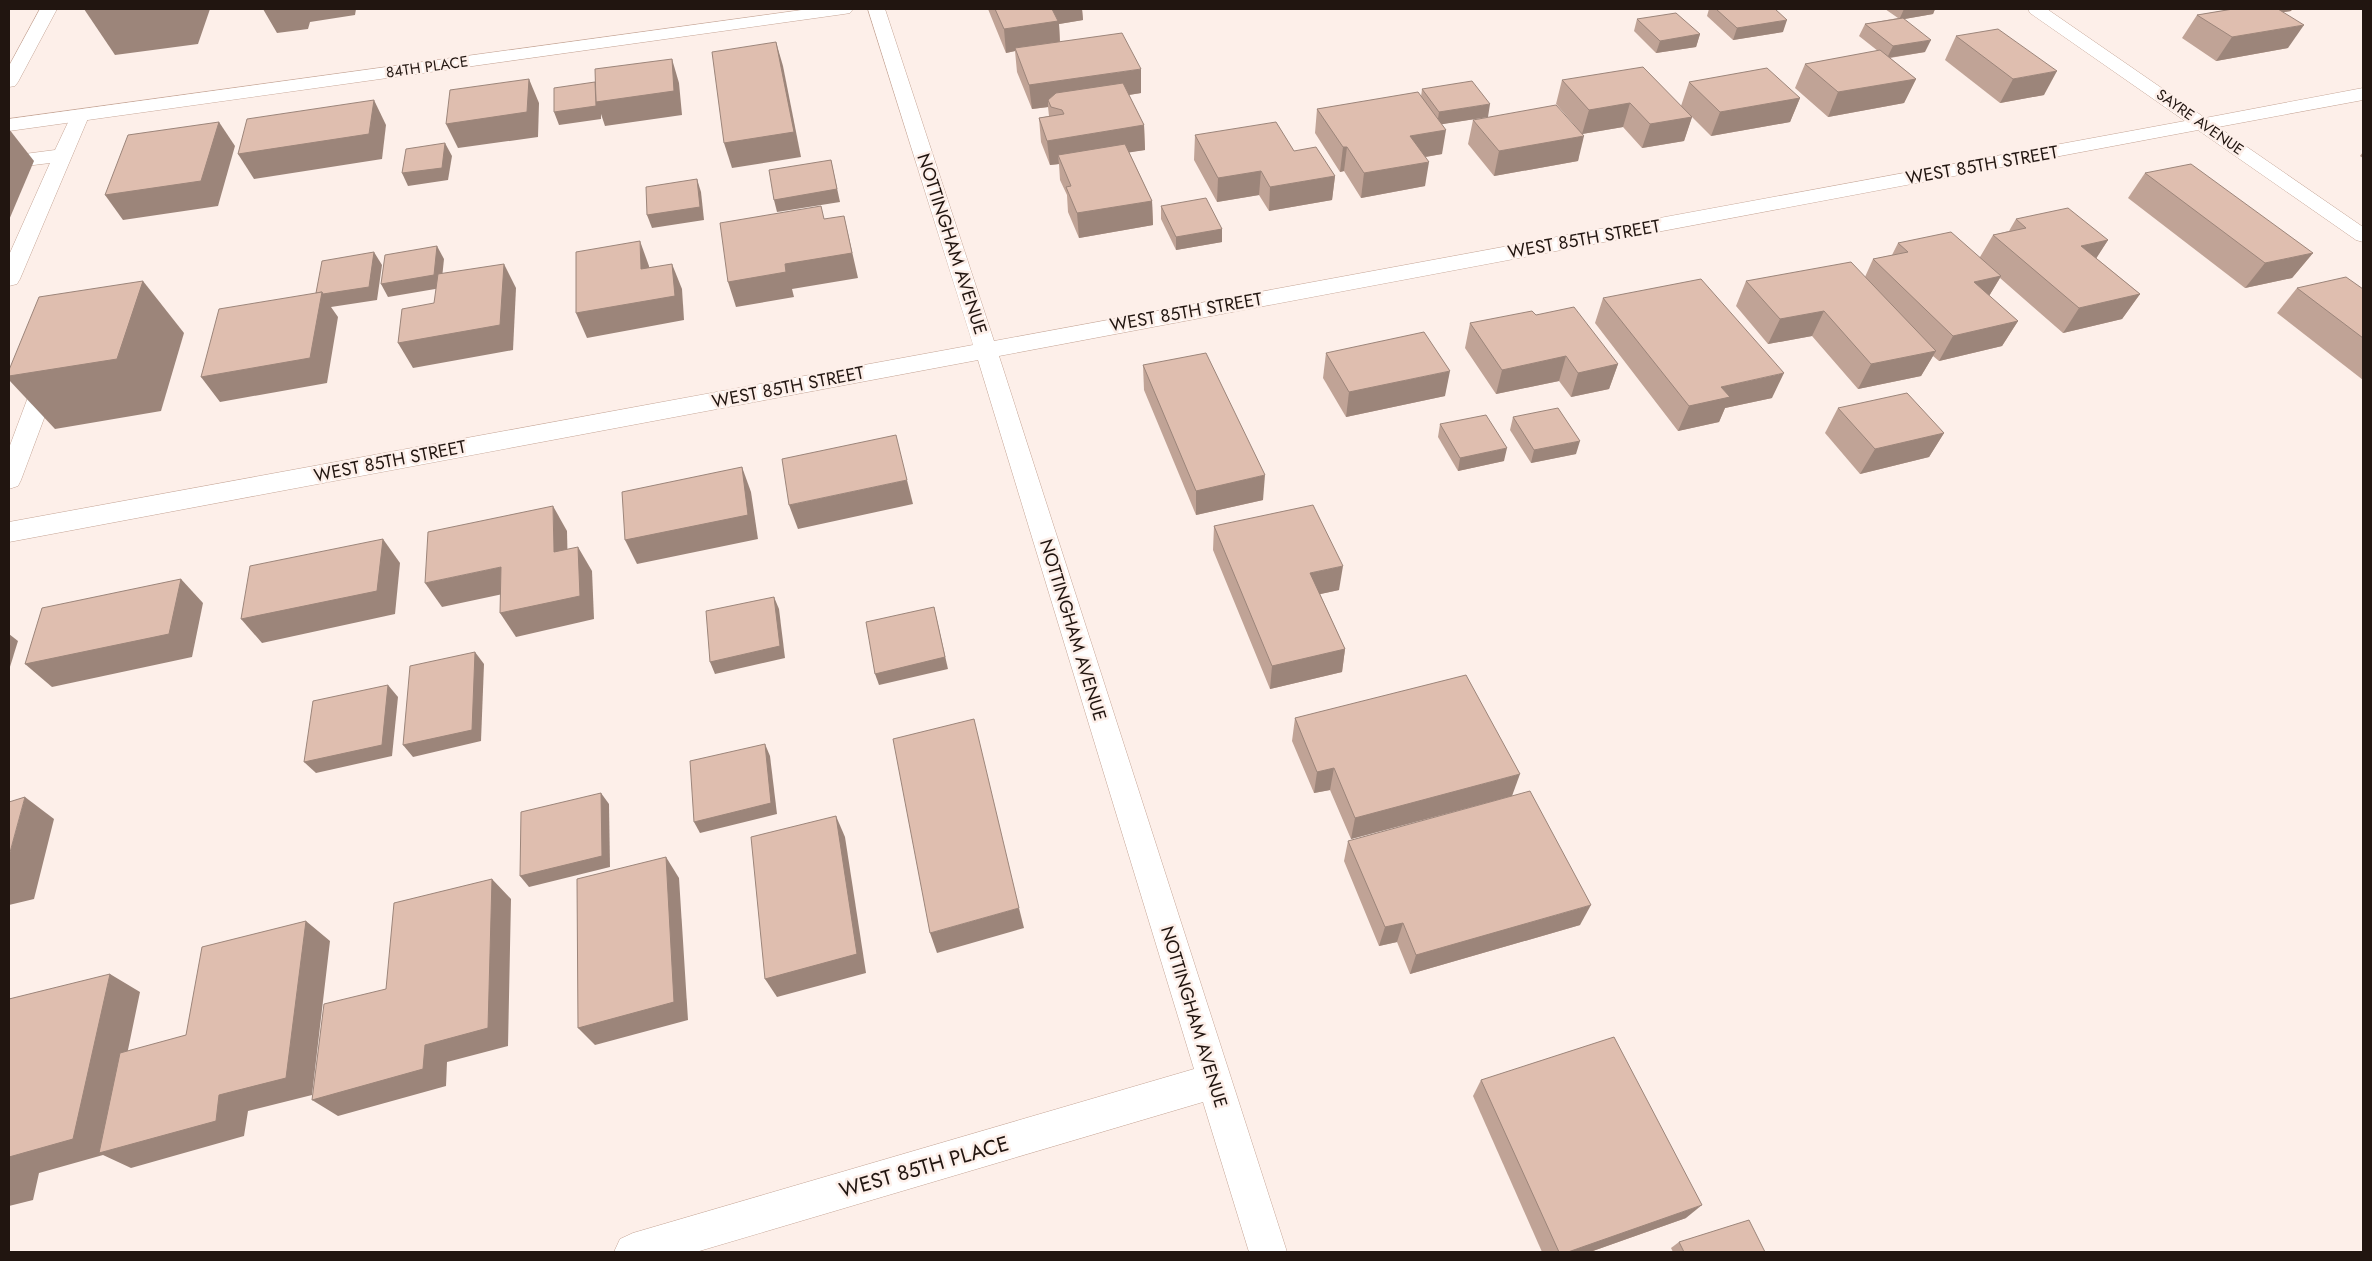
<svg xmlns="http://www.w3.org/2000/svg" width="2372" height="1261" viewBox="0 0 2372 1261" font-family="Jost,sans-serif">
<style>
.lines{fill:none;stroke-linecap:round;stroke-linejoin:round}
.service-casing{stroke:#c5a596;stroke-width:1}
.minor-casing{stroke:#c5a596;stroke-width:1}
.service{fill:#fff;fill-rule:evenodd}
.minor{fill:#fff;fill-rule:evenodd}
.wall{fill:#c0a396}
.shaded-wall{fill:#9c857a}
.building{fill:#dfbeaf;stroke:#9c857a}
.labels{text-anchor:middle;stroke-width:5;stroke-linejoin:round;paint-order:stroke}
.far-street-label{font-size:15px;fill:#211510;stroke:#fdefe9}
.street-label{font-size:18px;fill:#211510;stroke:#fdefe9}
.near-street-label{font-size:21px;fill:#211510;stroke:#fdefe9}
</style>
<rect width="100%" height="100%" fill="#fdefe9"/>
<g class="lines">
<defs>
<g id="service">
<polygon points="40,9 57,9 18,82 15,86 9,87 9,66"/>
<polygon points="80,110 87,112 89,116 20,279 17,284 9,286 9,255 50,163 9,168 9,156 55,150 71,116 73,112"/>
<polygon points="49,365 57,368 61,373 21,480 18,486 9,489 9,448 37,373 41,368"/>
</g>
<g id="minor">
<polygon points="809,9 853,9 850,13 844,14 9,131 9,119"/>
<polygon points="868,9 885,9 994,341 2185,121 2030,13 2028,9 2047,9 2205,118 2363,88 2363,100 2218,127 2363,227 2363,242 2356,240 2198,130 999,356 1287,1252 1249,1252 1203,1102 696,1252 614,1252 620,1239 633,1233 1194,1069 978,360 9,542 9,522 973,345"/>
</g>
</defs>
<!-- service casing -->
<use href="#service" class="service-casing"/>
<!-- minor casing -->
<use href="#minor" class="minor-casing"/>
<!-- service -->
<use href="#service" class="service"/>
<!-- minor -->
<use href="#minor" class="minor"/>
</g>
<!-- wall -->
<g class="wall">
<polygon points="988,9 1082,9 1083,20 1059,24 1060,42 1141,93 1129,95 1144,125 1145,150 1129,152 1152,201 1153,225 1079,238 1068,212 1067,195 1060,180 1059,164 1050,165 1041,142 1039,118 1049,116 1048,107 1032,109 1017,72 1015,51 1006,53"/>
<polygon points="1709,9 1775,9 1783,32 1733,40 1707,16"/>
<polygon points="1885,9 1935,9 1933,14 1904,19 1925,52 1890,58 1916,79 1904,103 1828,117 1795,88 1805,64 1878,51 1859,36 1865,24 1898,18"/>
<polygon points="2233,9 2292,9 2291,11 2284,12 2288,48 2216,61 2182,38 2197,15"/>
<polygon points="1637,19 1700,34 1696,47 1656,53 1634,31"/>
<polygon points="1956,36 2044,95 2000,103 1945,60"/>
<polygon points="1562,80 1681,106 1689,82 1800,98 1790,122 1711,136 1692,117 1684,141 1642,148 1623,127 1582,134 1578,161 1494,176 1468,144 1473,120 1577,128 1556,104"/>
<polygon points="1422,89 1488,117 1442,124 1442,154 1426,157 1425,186 1361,198 1344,171 1340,172 1315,133 1317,109 1421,97"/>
<polygon points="1195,135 1294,151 1335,176 1332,200 1269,211 1259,195 1217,202 1194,160"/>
<polygon points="2363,152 2363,158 2360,156"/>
<polygon points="2145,173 2313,253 2292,278 2245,288 2128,198"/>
<polygon points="1161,206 1222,229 1222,242 1176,250 1161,219"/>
<polygon points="2016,219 2108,240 2096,258 2140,294 2122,319 2063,333 2000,278 1989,296 2018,321 2002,346 1939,361 1933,356 1921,376 1858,389 1812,336 1768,344 1736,306 1746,281 1865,277 1873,259 1892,255 1898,243 1980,257 1993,235 2009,231"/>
<polygon points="2297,288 2363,289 2363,380 2277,313"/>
<polygon points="1603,298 1772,398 1725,408 1719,422 1678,431 1595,323"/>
<polygon points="1536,315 1618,364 1609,389 1571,397 1559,381 1496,394 1465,348 1470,323"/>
<polygon points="1326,353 1445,396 1346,417 1323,378"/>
<polygon points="1143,365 1263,500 1196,515 1144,390"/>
<polygon points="1838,408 1944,433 1929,457 1860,474 1825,433"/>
<polygon points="1513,417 1576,454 1531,463 1510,430"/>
<polygon points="1440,424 1504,461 1458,471 1438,437"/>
<polygon points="1214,526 1339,590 1320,594 1345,649 1342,672 1270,689 1213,550"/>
<polygon points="1295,718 1512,796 1351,839 1330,790 1314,793 1292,741"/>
<polygon points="1348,841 1580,925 1410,974 1397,942 1379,946 1344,861"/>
<polygon points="1481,1080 1686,1218 1590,1252 1542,1252 1473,1096"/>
<polygon points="1679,1242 1765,1252 1673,1252 1671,1248"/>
</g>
<!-- shaded-wall -->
<g class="shaded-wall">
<polygon points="84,9 210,9 198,44 115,55"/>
<polygon points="263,9 356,9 355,15 310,22 308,29 277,33"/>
<polygon points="1049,9 1082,9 1083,20 1059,24 1060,45 1015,48 1015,51 1006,53 1004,29"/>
<polygon points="1904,9 1935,9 1933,14 1899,20"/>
<polygon points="2261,9 2292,9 2291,11 2256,16"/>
<polygon points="1787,20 1783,32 1733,40 1737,28"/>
<polygon points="2304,25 2288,48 2216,61 2232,37"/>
<polygon points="1700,34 1696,47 1656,53 1660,41"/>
<polygon points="1931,40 1925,52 1887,58 1893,46"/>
<polygon points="776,42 783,66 801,157 732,168 724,143"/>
<polygon points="672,59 679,83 682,115 605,126 601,114 601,119 559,125 554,112"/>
<polygon points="1141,69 1141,93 1051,107 1048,100 1048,107 1032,109 1029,85"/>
<polygon points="2057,71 2044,95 2000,103 2013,79"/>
<polygon points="529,79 539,103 538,137 458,148 446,124"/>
<polygon points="1916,79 1904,103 1828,117 1838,92"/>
<polygon points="1800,98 1790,122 1711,136 1720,112"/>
<polygon points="374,100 386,125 382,159 254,179 238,154"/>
<polygon points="1630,103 1623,127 1582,134 1589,110"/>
<polygon points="1490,104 1488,117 1437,125 1439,112"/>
<polygon points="1692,117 1684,141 1642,148 1650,124"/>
<polygon points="219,122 235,146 218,206 123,220 105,195"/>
<polygon points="1144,125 1145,150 1062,163 1058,155 1059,164 1050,165 1047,141"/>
<polygon points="9,129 34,161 9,220"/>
<polygon points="1446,130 1442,154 1406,160 1410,136"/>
<polygon points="1584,136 1578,161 1494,176 1499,151"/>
<polygon points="445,143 452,156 448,180 408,186 402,173"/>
<polygon points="1343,147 1347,147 1344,171 1340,172"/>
<polygon points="831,160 840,202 777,212 774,200"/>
<polygon points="1429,162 1425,186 1361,198 1364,173"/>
<polygon points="1261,171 1259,195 1217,202 1218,178"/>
<polygon points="1335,176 1332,200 1269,211 1270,187"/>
<polygon points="697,179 701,192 704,220 652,228 647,215"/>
<polygon points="1152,201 1153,225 1079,238 1077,213"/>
<polygon points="844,216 858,278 792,289 794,297 736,307 728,282 785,264"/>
<polygon points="1222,229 1222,242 1176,250 1176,237"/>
<polygon points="2108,240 2092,265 2081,246"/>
<polygon points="640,241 649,266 651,294 641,269"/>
<polygon points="437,246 444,259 441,288 388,297 381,284"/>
<polygon points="374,252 382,265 377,300 331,307 338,317 327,383 220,402 201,377 322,292"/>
<polygon points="2313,253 2292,278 2245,288 2265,263"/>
<polygon points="504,264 516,288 513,350 413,368 398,343"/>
<polygon points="672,264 682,289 684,320 587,338 576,313"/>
<polygon points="2001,276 1986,301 1974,282"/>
<polygon points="143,281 184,333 161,411 55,429 9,380 9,376"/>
<polygon points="2140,294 2122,319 2063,333 2079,308"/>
<polygon points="1824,311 1812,336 1768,344 1780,319"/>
<polygon points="2018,321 2002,346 1939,361 1953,336"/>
<polygon points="1936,351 1921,376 1858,389 1871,364"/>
<polygon points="1566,356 1559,381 1496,394 1502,370"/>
<polygon points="1618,364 1609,389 1571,397 1578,373"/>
<polygon points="1450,371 1445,396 1346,417 1349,392"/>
<polygon points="1784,373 1772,398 1725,408 1719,422 1678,431 1689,406 1721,387"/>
<polygon points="1944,433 1929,457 1860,474 1875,449"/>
<polygon points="1580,441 1576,454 1531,463 1534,450"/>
<polygon points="1507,448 1504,461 1458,471 1460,458"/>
<polygon points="742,467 751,492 758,539 637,564 625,540"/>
<polygon points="1265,475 1263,500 1196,515 1196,491"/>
<polygon points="907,480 913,504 798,529 789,505"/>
<polygon points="553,506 567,531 568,576 554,552"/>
<polygon points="383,539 400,563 395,614 262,643 241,619"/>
<polygon points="578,547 592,571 594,619 516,637 500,613"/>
<polygon points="1343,566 1339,590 1307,597 1310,573"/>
<polygon points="501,567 517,591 442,607 425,583"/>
<polygon points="181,579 203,603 192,657 52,687 25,664"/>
<polygon points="774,597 779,609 785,658 715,674 710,662"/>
<polygon points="934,607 948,669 879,685 875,674"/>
<polygon points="9,634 18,641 9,670"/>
<polygon points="1345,649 1342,672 1270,689 1272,666"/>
<polygon points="475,652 484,664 481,741 413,757 403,745"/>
<polygon points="388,685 398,697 392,756 316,773 304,762"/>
<polygon points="765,744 770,756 777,814 700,833 694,822"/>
<polygon points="1334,768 1330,790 1314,793 1317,772"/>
<polygon points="1520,774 1512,796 1351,839 1355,818"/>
<polygon points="601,793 609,804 610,867 529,887 520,876"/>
<polygon points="25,797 54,819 34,899 9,905 9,856"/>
<polygon points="836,816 845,837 866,973 777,997 765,979"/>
<polygon points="666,857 679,878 688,1020 595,1045 578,1028"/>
<polygon points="492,879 511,899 508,1046 447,1062 446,1086 338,1116 312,1100 425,1045"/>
<polygon points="1591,905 1580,925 1410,974 1416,955"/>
<polygon points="1019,908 1024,928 937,953 930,933"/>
<polygon points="306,921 330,941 312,1095 248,1111 244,1136 131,1168 103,1155 39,1173 33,1200 9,1206 9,1157 110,974 140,992 107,1151 219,1095"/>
<polygon points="1403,923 1397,942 1379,946 1385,927"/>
<polygon points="1702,1205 1686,1218 1590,1252 1568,1252"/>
</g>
<!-- building -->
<g class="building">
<polygon points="995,9 1052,9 1058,21 1004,29"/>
<polygon points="1716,9 1775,9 1787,20 1737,28"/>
<polygon points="2233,9 2278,9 2304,25 2232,37 2197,15"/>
<polygon points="1676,13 1700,34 1660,41 1637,19"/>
<polygon points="1903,18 1931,40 1893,46 1865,24"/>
<polygon points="1998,29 2057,71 2013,79 1956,36"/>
<polygon points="1122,33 1141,69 1029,85 1015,48"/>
<polygon points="776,42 794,132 724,143 712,52"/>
<polygon points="1880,50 1916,79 1838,92 1805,64"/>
<polygon points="672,59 674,91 596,102 595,69"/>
<polygon points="1643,67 1692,117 1650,124 1630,103 1589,110 1562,80"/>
<polygon points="1767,68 1800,98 1720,112 1689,82"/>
<polygon points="529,79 527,112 446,124 450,90"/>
<polygon points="1472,81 1490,104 1439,112 1422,89"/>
<polygon points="595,82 596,106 554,112 554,88"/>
<polygon points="1123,83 1144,125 1047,141 1039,118 1064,114 1062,110 1051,107 1048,100 1056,93"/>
<polygon points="1418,92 1446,130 1410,136 1429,162 1364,173 1347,147 1343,147 1317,109"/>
<polygon points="374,100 369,134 238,154 247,119"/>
<polygon points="1556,105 1584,136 1499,151 1473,120"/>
<polygon points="219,122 201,181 105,195 128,135"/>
<polygon points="1276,122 1294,151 1316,147 1335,176 1270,187 1261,171 1218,178 1195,135"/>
<polygon points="445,143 442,168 402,173 406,149"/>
<polygon points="1125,144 1152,201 1077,213 1066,187 1071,186 1058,155"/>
<polygon points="831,160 837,189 774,200 769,170"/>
<polygon points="2191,164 2313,253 2265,263 2145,173"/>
<polygon points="697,179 700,207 647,215 646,187"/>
<polygon points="1206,198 1222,229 1176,237 1161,206"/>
<polygon points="821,206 824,219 844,216 852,253 785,264 786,272 728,282 720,223"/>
<polygon points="2068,208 2108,240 2081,246 2140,294 2079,308 1993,235 2026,228 2016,219"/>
<polygon points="1951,232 2001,276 1974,282 2018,321 1953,336 1873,259 1908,252 1898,243"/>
<polygon points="640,241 641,269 672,264 675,296 576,313 576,252"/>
<polygon points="437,246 434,275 381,284 385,255"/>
<polygon points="374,252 369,287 323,294 322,292 316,293 322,261"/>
<polygon points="1851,262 1936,351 1871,364 1824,311 1780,319 1746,281"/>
<polygon points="504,264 500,325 398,343 402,309 434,303 438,274"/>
<polygon points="2346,277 2363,289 2363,338 2297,288"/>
<polygon points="1701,279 1784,373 1721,387 1730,397 1689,406 1603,298"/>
<polygon points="143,281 117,359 9,376 9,370 39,297"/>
<polygon points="322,292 310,358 201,377 219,309"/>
<polygon points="1574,307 1618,364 1578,373 1566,356 1502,370 1470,323 1532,311 1536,315"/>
<polygon points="1424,332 1450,371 1349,392 1326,353"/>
<polygon points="1206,353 1265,475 1196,491 1143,365"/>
<polygon points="1907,393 1944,433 1875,449 1838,408"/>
<polygon points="1558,408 1580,441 1534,450 1513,417"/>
<polygon points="1486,415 1507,448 1460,458 1440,424"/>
<polygon points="896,435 907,480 789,505 782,459"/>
<polygon points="742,467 748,515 625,540 622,492"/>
<polygon points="1313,505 1343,566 1310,573 1345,649 1272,666 1214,526"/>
<polygon points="553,506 554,552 578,547 580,596 500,613 501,567 425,583 428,532"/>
<polygon points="383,539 377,591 241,619 250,566"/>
<polygon points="181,579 169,634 25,664 42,608"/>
<polygon points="774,597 780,646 710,662 706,611"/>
<polygon points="934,607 945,657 875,674 866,622"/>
<polygon points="475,652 472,730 403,745 410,666"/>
<polygon points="1466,675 1520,774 1355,818 1334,768 1317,772 1295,718"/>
<polygon points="388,685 382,745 304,762 313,701"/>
<polygon points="974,719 1019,908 930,933 893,739"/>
<polygon points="765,744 771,803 694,822 690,761"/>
<polygon points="1530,791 1591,905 1416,955 1403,923 1385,927 1348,841"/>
<polygon points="601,793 602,856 520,876 521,812"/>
<polygon points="25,797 9,856 9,802"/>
<polygon points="836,816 857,954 765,979 751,837"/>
<polygon points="666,857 674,1002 578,1028 577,879"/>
<polygon points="492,879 488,1028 425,1045 423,1069 312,1100 324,1004 386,989 394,903"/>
<polygon points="306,921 286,1078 219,1095 216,1121 99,1153 120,1053 186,1035 202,947"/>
<polygon points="110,974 73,1139 9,1157 9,999"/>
<polygon points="1614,1037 1702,1205 1568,1252 1559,1252 1481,1080"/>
<polygon points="1749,1220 1765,1252 1684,1252 1679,1242"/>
</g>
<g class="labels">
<!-- far-street labels -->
<g class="far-street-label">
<text transform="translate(427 67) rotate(-8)" y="5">84TH PLACE</text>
<text transform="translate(2200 122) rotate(35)" y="5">SAYRE AVENUE</text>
</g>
<!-- street labels -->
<g class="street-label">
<text transform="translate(1982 165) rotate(-10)" y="6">WEST 85TH STREET</text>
<text transform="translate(1584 239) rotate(-10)" y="6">WEST 85TH STREET</text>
<text transform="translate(952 244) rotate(72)" y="6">NOTTINGHAM AVENUE</text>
<text transform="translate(1186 312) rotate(-10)" y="6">WEST 85TH STREET</text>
<text transform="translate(788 387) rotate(-11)" y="6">WEST 85TH STREET</text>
<text transform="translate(390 461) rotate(-11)" y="6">WEST 85TH STREET</text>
<text transform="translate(1073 630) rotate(73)" y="6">NOTTINGHAM AVENUE</text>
<text transform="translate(1194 1017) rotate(73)" y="6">NOTTINGHAM AVENUE</text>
</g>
<!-- near-street labels -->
<g class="near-street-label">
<text transform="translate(924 1167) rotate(-16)" y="7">WEST 85TH PLACE</text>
</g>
</g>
<!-- border -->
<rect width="2372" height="1261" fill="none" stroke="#211510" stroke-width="20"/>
</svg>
